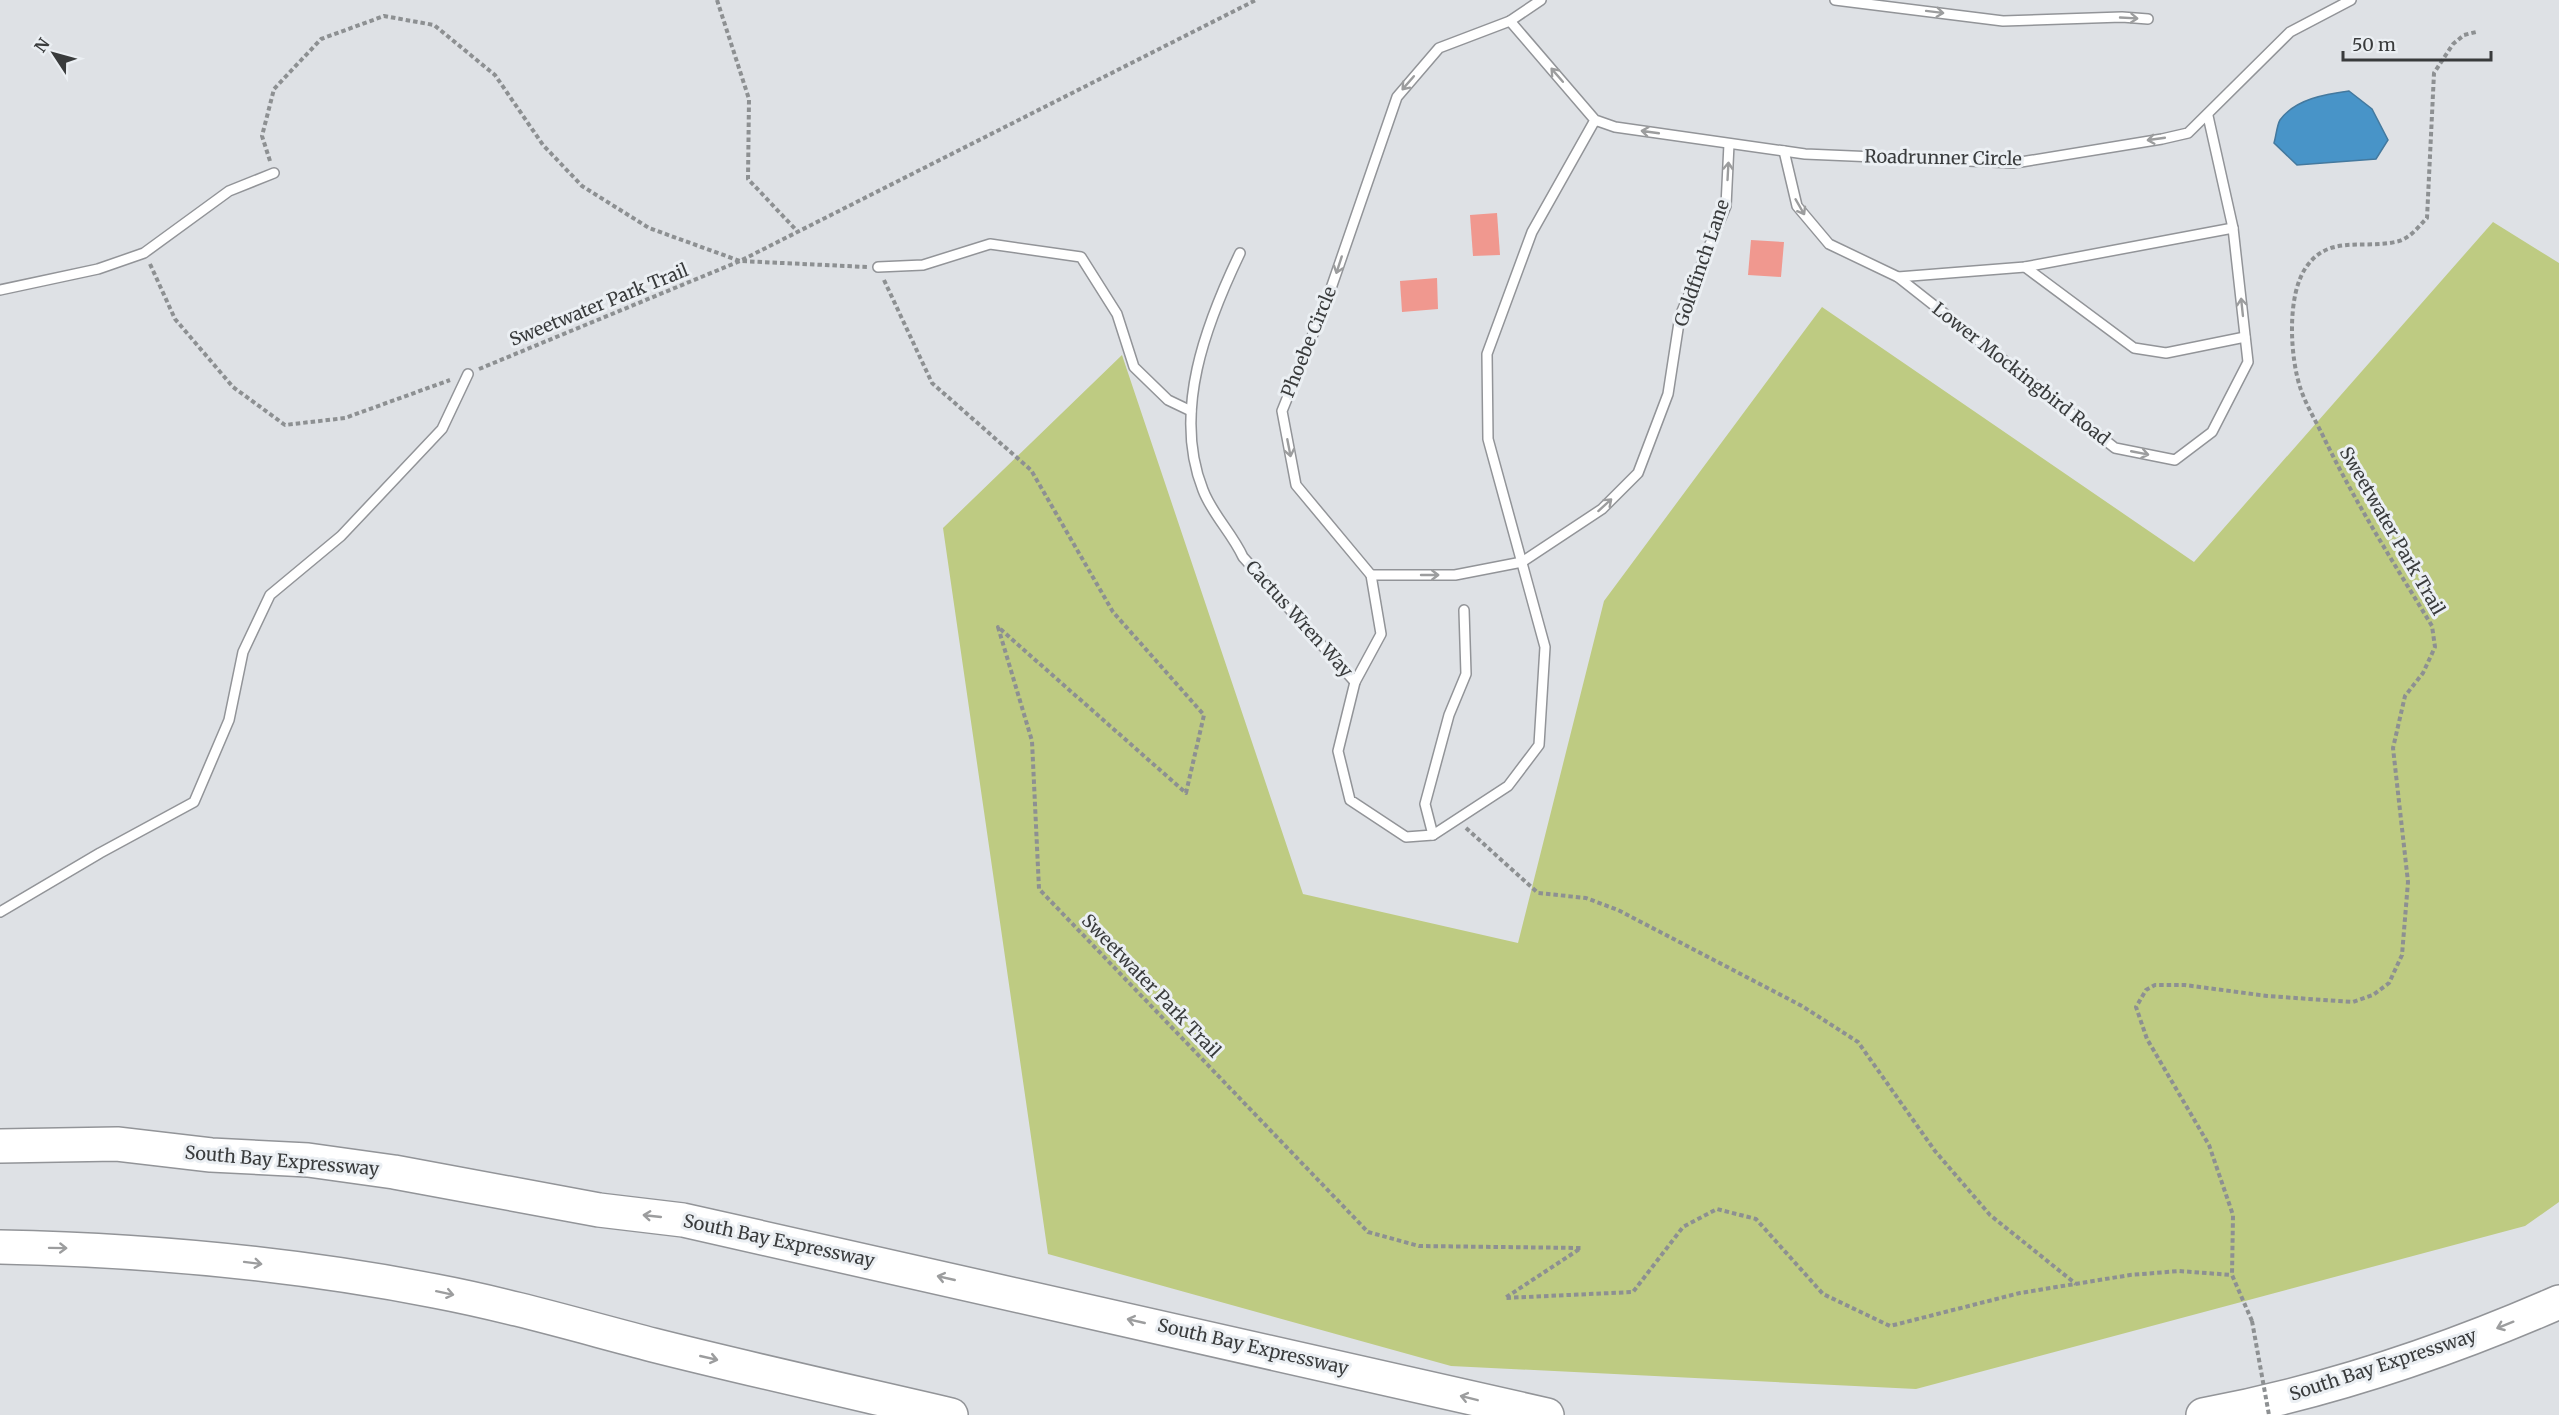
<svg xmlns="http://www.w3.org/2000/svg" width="2559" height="1415" viewBox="0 0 2559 1415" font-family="Merriweather,serif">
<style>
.green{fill:#becb82}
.water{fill:#4894c8;stroke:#44799e;stroke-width:1.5}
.building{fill:#f0988f}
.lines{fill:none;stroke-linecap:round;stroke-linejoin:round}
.lane-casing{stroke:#929498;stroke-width:12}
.highway-casing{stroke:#929498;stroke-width:36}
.path{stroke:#8d9092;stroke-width:4;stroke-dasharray:4.5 3;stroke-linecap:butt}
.lane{stroke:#fff;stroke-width:9}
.highway{stroke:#fff;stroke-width:33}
.path-bridge{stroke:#8d9092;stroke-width:4;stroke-dasharray:4.5 3;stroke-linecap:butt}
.oneway{stroke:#9c9d9e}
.labels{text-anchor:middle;stroke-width:6;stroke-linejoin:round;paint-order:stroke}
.street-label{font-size:18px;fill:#393b3c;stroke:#ebeff3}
</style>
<rect width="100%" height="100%" fill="#dee1e5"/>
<!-- green -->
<polygon class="green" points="2493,222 2559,263 2559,1202 2525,1226 1916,1389 1451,1366 1048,1254 943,528 1122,355 1303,894 1518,943 1604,601 1822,307 2194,562"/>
<!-- water -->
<path class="water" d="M 2349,91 L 2372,109 L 2388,140 L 2376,159 L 2297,165 L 2274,143 C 2276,136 2277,125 2280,120 C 2295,99 2326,94 2349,91 Z"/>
<!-- building -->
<g class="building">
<polygon points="1497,213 1500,255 1473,256 1470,215"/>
<polygon points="1751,240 1784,242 1781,277 1748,275"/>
<polygon points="1437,278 1438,309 1402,312 1400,281"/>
</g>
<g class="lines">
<defs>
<g id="lane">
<polyline points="1835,0 2003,21 2122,17 2148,19"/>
<polyline points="1510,21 1541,0"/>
<polyline points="1595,120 1532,232 1487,354 1488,439 1545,647 1539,745 1508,786 1433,835 1406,837 1350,800 1338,751 1355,682 1381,634 1371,575 1296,485 1282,411 1328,297 1397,97 1439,48 1510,21 1595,120 1615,127 1805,154 2015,163 2162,139 2188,133 2290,32 2351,0"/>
<polyline points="1784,151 1797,206 1829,244 1898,277 2115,448 2175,460 2212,432 2248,362 2233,228 2208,116"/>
<path d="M 1240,253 C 1206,324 1172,412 1203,490 C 1212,514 1232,533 1243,557 L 1355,682"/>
<polyline points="878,267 923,265 990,244 1081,257 1117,314 1134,367 1168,400 1191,411"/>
<polyline points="2025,267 2134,348 2166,353 2245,337"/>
<polyline points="1898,277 2025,267 2233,228"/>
<polyline points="0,290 98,269 144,253 229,191 274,173"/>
<polyline points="1371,575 1455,575 1522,562 1602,509 1638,473 1668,394 1680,316 1726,206 1729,144"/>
<polyline points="1433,835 1425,804 1449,715 1466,674 1464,610"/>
<polyline points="0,912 100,853 194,802 229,720 243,652 270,595 341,536 442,429 468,374"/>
</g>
<g id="highway">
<polyline points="0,1146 117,1144 211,1155 308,1160 394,1172 599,1210 683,1220 1547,1415"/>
<path d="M 0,1247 C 146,1250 291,1263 435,1291 C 509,1305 580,1326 653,1345 C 752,1370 852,1392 951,1415"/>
<path d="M 2203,1415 C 2325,1392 2445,1352 2559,1302"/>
</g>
</defs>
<!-- lane casing -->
<use href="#lane" class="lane-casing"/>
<!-- highway casing -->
<use href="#highway" class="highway-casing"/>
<!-- path -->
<g class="path">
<polyline points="717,0 749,99 748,179 798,232"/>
<polyline points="270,161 262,136 274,89 321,39 384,16 434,25 495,75 543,145 582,186 649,228 740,261 867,267"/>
<polyline points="150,264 175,319 233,387 285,425 345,418 450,380"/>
<polyline points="884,280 932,383 1031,470 1113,612 1204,715 1186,793 998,627 1032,741 1039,889 1368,1232 1419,1246 1581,1248 1505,1298 1633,1292 1683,1227 1717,1209 1756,1219 1823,1294 1890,1326 2020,1293 2130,1275 2179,1271 2232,1275"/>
<polyline points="479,369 740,261 1256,0"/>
<polyline points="1466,828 1538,893 1586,898 1618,910 1802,1006 1858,1042 1935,1151 1990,1215 2076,1284"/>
<path d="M 2252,1321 L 2232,1275 L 2233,1215 L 2209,1145 L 2147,1039 L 2136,1007 L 2146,990 L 2155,985 L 2185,985 L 2267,996 L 2353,1002 L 2373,995 L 2389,983 L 2402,955 L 2408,882 L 2393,748 L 2405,696 L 2423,673 L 2435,647 L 2432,626 C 2395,565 2356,504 2325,440 C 2317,423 2307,407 2301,390 C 2290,359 2286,294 2307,266 C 2329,235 2363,249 2395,242 C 2409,240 2418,227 2427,218 L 2434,73 L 2453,44 L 2464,35 L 2476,32"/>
</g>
<!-- lane -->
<use href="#lane" class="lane"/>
<!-- highway -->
<use href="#highway" class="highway"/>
<!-- path-bridge -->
<polyline class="path-bridge" points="2252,1321 2269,1415"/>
</g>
<!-- one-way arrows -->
<defs><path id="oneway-shaft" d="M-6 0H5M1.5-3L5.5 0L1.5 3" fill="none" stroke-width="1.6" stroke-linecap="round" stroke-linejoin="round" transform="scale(1.5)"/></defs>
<g class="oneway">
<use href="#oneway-shaft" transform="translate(1935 12) rotate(7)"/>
<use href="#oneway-shaft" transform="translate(2129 18) rotate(3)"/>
<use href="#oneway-shaft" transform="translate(1557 75) rotate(-131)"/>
<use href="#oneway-shaft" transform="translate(1408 83) rotate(131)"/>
<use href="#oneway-shaft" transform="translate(1650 132) rotate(-172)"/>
<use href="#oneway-shaft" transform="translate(2156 139) rotate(172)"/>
<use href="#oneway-shaft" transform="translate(1728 171) rotate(-87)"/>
<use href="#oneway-shaft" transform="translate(1800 207) rotate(60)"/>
<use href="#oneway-shaft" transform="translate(1339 265) rotate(108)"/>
<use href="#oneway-shaft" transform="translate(2242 307) rotate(-96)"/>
<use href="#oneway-shaft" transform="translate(1289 448) rotate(79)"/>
<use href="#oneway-shaft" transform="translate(2140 453) rotate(11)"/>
<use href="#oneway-shaft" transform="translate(1605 505) rotate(-42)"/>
<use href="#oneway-shaft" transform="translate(1430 575)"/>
<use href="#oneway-shaft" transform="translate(652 1216) rotate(-174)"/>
<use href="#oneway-shaft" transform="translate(58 1248) rotate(1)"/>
<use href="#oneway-shaft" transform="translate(253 1263) rotate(7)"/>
<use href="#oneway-shaft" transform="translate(946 1278) rotate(-167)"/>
<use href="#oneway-shaft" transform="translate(445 1293) rotate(12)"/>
<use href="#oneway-shaft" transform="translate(1136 1321) rotate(-167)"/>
<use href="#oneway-shaft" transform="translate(2505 1325) rotate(158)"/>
<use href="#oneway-shaft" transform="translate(709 1358) rotate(13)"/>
<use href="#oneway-shaft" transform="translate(1469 1398) rotate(-166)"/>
</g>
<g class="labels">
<!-- street labels -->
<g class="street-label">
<text transform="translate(1943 158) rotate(1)" y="6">Roadrunner Circle</text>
<text transform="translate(1702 263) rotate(-71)" y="6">Goldfinch Lane</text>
<text transform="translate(599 305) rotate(-22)" y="6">Sweetwater Park Trail</text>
<text transform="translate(1309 342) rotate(-68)" y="6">Phoebe Circle</text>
<text transform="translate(2021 374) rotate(38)" y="6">Lower Mockingbird Road</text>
<text transform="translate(2392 531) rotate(60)" y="6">Sweetwater Park Trail</text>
<text transform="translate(1299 619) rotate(48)" y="6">Cactus Wren Way</text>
<text transform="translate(1151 986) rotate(46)" y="6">Sweetwater Park Trail</text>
<text transform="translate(282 1161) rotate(5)" y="6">South Bay Expressway</text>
<text transform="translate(779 1241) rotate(12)" y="6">South Bay Expressway</text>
<text transform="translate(1253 1347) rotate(13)" y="6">South Bay Expressway</text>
<text transform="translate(2383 1365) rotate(-18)" y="6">South Bay Expressway</text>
</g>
</g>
<!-- north arrow -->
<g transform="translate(54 54) rotate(306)" stroke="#ebeff3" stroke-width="4.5" paint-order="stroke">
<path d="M0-4.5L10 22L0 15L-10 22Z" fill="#393b3c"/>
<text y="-9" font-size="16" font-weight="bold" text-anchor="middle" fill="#393b3c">N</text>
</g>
<!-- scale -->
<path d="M2343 51v9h148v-9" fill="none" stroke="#393b3c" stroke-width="3"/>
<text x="2352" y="51" font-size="18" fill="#393b3c" stroke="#ebeff3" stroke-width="4.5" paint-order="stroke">50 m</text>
</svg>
